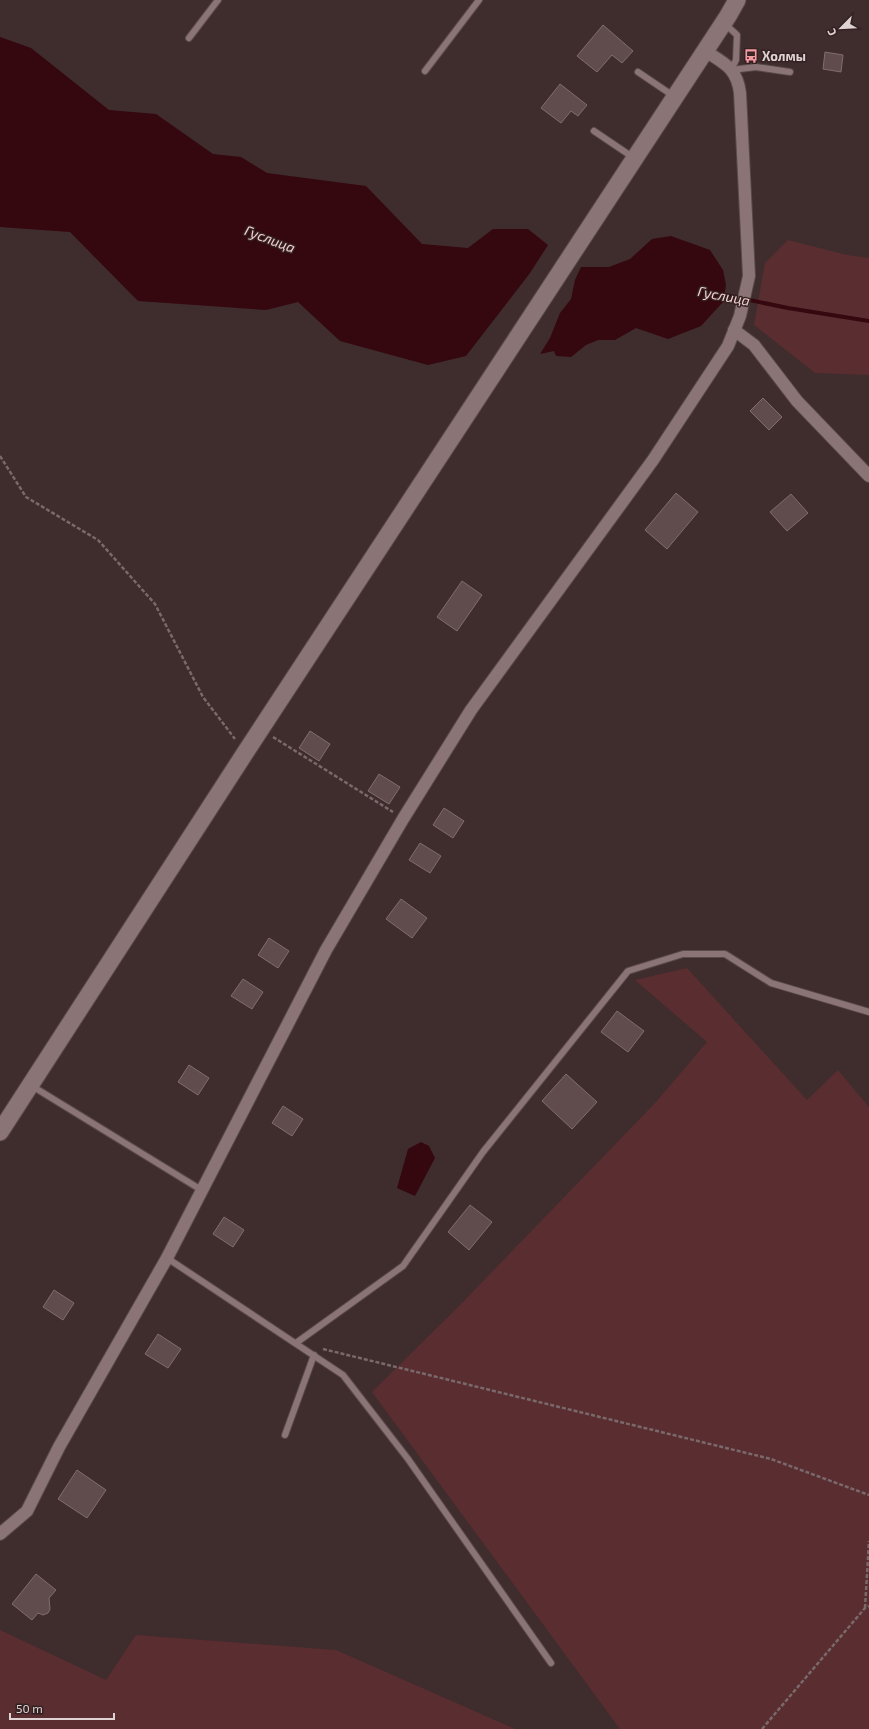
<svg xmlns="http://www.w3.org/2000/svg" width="869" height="1729" viewBox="0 0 869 1729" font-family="'Exo 2',sans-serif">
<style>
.green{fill:#5a2d31}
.water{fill:#35070f}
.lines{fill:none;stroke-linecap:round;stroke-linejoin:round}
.stream{stroke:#35070f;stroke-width:4}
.building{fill:#604c4d;stroke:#826c6d}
.lane-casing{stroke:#59494a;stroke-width:8}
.street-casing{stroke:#59494a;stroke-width:14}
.secondary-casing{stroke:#59494a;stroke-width:19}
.path{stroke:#7a696a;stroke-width:2.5;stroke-dasharray:4 2;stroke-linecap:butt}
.lane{stroke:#8b7475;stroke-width:6}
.street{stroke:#8b7475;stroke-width:12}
.secondary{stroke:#8b7475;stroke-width:17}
.labels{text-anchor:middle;stroke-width:3;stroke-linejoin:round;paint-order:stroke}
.poi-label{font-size:13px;font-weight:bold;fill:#e0d3d3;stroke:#342223;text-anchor:start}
.water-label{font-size:14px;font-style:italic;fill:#f5d1d2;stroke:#342223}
</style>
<rect width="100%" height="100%" fill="#3f2c2d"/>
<!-- green -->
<g class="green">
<polygon points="788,240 847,255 869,258 869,375 815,373 754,325 765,263"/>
<polygon points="687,968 807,1100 838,1070 869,1107 869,1729 620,1729 372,1392 460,1305 656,1102 707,1042 635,980"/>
<polygon points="0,1630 106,1680 136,1635 336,1650 515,1729 0,1729"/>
</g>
<!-- water -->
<g class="water">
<polygon points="0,37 31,48 109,110 156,114 213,154 241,157 267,173 366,186 422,244 468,248 493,229 528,229 548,245 530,273 466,356 428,365 340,341 298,302 266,310 138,301 70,232 0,227"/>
<polygon points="671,236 710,250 723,270 726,285 723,302 701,326 668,339 636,328 615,340 598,340 586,345 571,357 556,356 554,351 540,354 550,338 560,313 571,299 575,280 581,267 609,267 630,259 652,239"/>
<polygon points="421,1142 429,1146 435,1158 415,1196 397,1188 408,1149"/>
</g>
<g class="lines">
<!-- stream -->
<polyline class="stream" points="720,294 788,308 869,321"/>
</g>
<!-- building -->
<g class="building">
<polygon points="603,25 633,51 622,63 612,55 597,72 577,56"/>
<polygon points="825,52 843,55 841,72 823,69"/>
<polygon points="560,84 587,105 578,116 571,111 561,123 541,108"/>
<polygon points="763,398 782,417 769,430 750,411"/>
<polygon points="676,493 698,512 667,549 645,530"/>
<polygon points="791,494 808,513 787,531 770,512"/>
<polygon points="462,581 482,595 457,631 437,617"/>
<polygon points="310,731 330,744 319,761 299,748"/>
<polygon points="379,774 400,787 389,804 368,791"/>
<polygon points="444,808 464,821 453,838 433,825"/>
<polygon points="420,843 441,856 430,873 409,860"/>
<polygon points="401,899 427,918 412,938 386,919"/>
<polygon points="269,938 289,951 278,968 258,955"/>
<polygon points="243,979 263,992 252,1009 231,996"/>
<polygon points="617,1011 644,1031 628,1052 601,1032"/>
<polygon points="189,1065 209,1078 198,1095 178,1082"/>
<polygon points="566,1074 597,1102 572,1129 542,1101"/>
<polygon points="283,1106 303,1119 292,1136 272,1123"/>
<polygon points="470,1205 492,1222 469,1250 448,1232"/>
<polygon points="224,1217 244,1230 233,1247 213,1234"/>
<polygon points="54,1290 74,1303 63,1320 43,1307"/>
<polygon points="158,1334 181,1349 168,1368 145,1354"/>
<polygon points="77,1470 106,1490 87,1518 58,1499"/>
<polygon points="36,1574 56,1590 49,1598 50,1609 48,1613 43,1615 38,1613 32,1620 12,1604"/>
</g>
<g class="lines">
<defs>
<g id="lane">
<polyline points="725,24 737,35 736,60 731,70"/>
<polyline points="189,38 218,0"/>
<polyline points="731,70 756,67 790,72"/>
<polyline points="425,71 479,0"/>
<polyline points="638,72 675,97"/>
<polyline points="594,131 634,158"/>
<polyline points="32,1086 203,1191"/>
<polyline points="167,1258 343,1375 408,1459 551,1663"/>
<polyline points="296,1343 403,1266 483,1152 628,971 683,954 725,954 771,983 869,1012"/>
<polyline points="285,1435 314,1355"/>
</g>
<g id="street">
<polyline points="734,330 754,345 797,401 869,476"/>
<path d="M 0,1534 L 27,1511 L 59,1447 L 167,1258 L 326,950 L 403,819 L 471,710 L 653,460 L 728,346 L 740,316 L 749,276 L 740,93 C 737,68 724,63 705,51"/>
</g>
<polyline id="secondary" points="0,1132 245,753 728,16 737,0"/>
</defs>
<!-- lane casing -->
<use href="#lane" class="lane-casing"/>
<!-- street casing -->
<use href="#street" class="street-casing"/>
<!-- secondary casing -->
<use href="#secondary" class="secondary-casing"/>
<!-- path -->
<g class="path">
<polyline points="0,456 26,497 98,540 155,604 203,697 235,739"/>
<polyline points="273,737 393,812"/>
<polyline points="323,1349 771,1459 869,1495"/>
<polyline points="865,1608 869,1541"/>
<polyline points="762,1729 865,1608 869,1606"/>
</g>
<!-- lane -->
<use href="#lane" class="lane"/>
<!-- street -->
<use href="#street" class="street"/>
<!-- secondary -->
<use href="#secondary" class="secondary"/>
</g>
<!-- icons -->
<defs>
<symbol id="bus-bare" viewBox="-9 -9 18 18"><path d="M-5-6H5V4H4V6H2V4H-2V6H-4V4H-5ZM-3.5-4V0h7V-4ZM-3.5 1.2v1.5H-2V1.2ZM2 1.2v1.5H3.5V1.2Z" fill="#f49aa1" stroke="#342223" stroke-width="2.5" paint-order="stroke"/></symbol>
</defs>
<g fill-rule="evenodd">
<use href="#bus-bare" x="741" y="46" width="20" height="20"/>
</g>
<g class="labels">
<!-- poi labels -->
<g class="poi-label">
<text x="762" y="61">Холмы</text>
</g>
<!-- water labels -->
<g class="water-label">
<text transform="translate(270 239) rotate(21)" y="5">Гуслица</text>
<text transform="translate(724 296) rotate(11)" y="5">Гуслица</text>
</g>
</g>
<!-- north arrow -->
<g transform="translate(841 28) rotate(246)" stroke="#342223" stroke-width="3" paint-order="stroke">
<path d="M0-3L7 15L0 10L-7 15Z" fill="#e0d3d3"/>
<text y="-6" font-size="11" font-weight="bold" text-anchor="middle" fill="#e0d3d3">С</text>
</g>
<!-- scale -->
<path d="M10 1713v6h104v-6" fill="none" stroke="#e0d3d3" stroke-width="2"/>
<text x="16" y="1713" font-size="12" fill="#e0d3d3" stroke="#342223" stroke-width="3" paint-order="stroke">50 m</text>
</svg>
